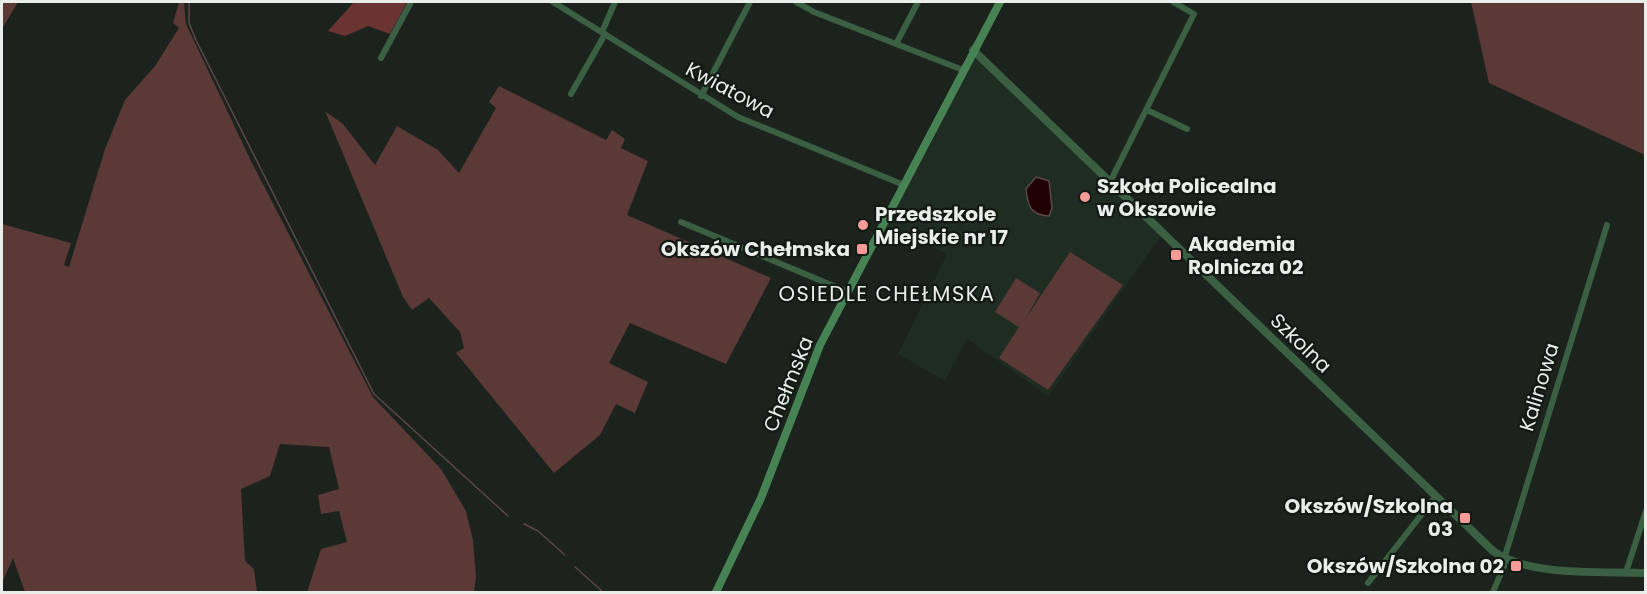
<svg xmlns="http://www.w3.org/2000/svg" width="1647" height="594" viewBox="0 0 1647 594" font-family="Poppins,sans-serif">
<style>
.built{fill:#1f2c21}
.green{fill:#5a3937}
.forest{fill:#6a3433}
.water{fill:#200002;stroke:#5c4748;stroke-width:1.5}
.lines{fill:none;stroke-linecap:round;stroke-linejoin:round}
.stream{stroke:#5c4748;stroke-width:1.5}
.minor{stroke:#3b5f43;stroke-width:6}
.tertiary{stroke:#3b5f43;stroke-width:8}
.secondary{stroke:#478254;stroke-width:8}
.poi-dot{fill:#f59b98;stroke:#121a13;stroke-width:2}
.labels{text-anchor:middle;stroke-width:4.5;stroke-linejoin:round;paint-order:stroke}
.street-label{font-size:20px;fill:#e9eeea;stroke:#121a13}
.poi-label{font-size:20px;font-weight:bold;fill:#e9eeea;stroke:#121a13;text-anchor:start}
.neighbourhood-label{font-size:21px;letter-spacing:1.5px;fill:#e9eeea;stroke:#121a13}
</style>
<rect width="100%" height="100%" fill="#1b231c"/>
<!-- built -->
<polygon class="built" points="974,56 1161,236 1048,396 967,339 945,381 898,354 947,254 887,226"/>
<!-- green -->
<g class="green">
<polygon points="2,2 18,2 2,29"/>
<polygon points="179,2 184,2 186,24 251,161 373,397 441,469 466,511 473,540 476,577 474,592 307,592 321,549 347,542 339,511 321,514 318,495 339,489 329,447 280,444 270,476 241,489 245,561 254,569 257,592 25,592 13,558 2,583 2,224 71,243 64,265 69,267 105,149 125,100 155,66 179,28 173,23"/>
<polygon points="1471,2 1645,2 1645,155 1489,83"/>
<polygon points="499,86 606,140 612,130 625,139 621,148 648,161 627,215 771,278 726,364 630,323 609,363 648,382 635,413 616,404 600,435 554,473 456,353 464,348 460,332 429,298 412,310 403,297 325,111 343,124 375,165 397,126 438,150 459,173 496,108 489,102"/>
<polygon points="1070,252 1123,285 1048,390 999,358 1019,327 995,312 1016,278 1040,293 1026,318"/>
</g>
<!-- forest -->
<polygon class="forest" points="354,2 407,2 390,34 368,26 345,36 328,31"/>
<!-- water -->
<path class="water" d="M 1036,177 L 1049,181 L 1052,208 L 1049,216 C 1030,215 1028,206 1026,189 Z"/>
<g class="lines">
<!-- stream -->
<g class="stream">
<polyline points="189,2 189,23 196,40 374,394 508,516"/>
<polyline points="524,524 538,531 565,555"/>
<polyline points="575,567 603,592"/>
</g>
<!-- minor -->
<g class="minor">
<polyline points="553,2 738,117 904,185"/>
<polyline points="796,2 814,12 963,70"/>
<polyline points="602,32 615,2"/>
<polyline points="896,44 918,2"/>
<polyline points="381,58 411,2"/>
<polyline points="571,94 605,34"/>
<polyline points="701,96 750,2"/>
<polyline points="1147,110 1187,129"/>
<polyline points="1111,180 1194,14 1173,2"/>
<polyline points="681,222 848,292"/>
<polyline points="1626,572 1646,511"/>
<polyline points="1368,583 1436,496"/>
<polyline points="1493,592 1504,566 1504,559 1607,225"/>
</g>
<!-- tertiary -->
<path class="tertiary" d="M 973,50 L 1493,551 C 1529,577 1601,571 1646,573"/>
<!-- secondary -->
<polyline class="secondary" points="716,592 761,498 820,345 1000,2"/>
</g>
<!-- markers -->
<g class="poi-dot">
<circle cx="1085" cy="197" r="6"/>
<circle cx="863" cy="225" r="6"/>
<rect x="856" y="243" width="12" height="12" rx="3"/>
<rect x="1170" y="249" width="12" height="12" rx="3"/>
<rect x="1459" y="512" width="12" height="12" rx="3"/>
<rect x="1510" y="560" width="12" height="12" rx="3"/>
</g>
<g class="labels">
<!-- street labels -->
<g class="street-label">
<text transform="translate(730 90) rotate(28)" y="7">Kwiatowa</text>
<text transform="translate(1301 343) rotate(44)" y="7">Szkolna</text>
<text transform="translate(788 384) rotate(-68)" y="7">Chełmska</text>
<text transform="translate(1539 387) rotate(-73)" y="7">Kalinowa</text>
</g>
<!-- poi labels -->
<g class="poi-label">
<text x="1097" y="193">Szkoła Policealna<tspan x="1097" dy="23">w Okszowie</tspan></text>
<text x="875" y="221">Przedszkole<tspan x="875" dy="23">Miejskie nr 17</tspan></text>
<text x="1188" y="251">Akademia<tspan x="1188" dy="23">Rolnicza 02</tspan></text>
<text x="850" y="256" text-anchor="end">Okszów Chełmska</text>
<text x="1453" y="513" text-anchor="end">Okszów/Szkolna<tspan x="1453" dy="23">03</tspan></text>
<text x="1504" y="573" text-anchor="end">Okszów/Szkolna 02</text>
</g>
<!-- neighbourhood labels -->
<g class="neighbourhood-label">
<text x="887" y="301">OSIEDLE CHEŁMSKA</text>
</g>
</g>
<!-- border -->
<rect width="1647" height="594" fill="none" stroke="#e9eeea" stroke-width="6"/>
</svg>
